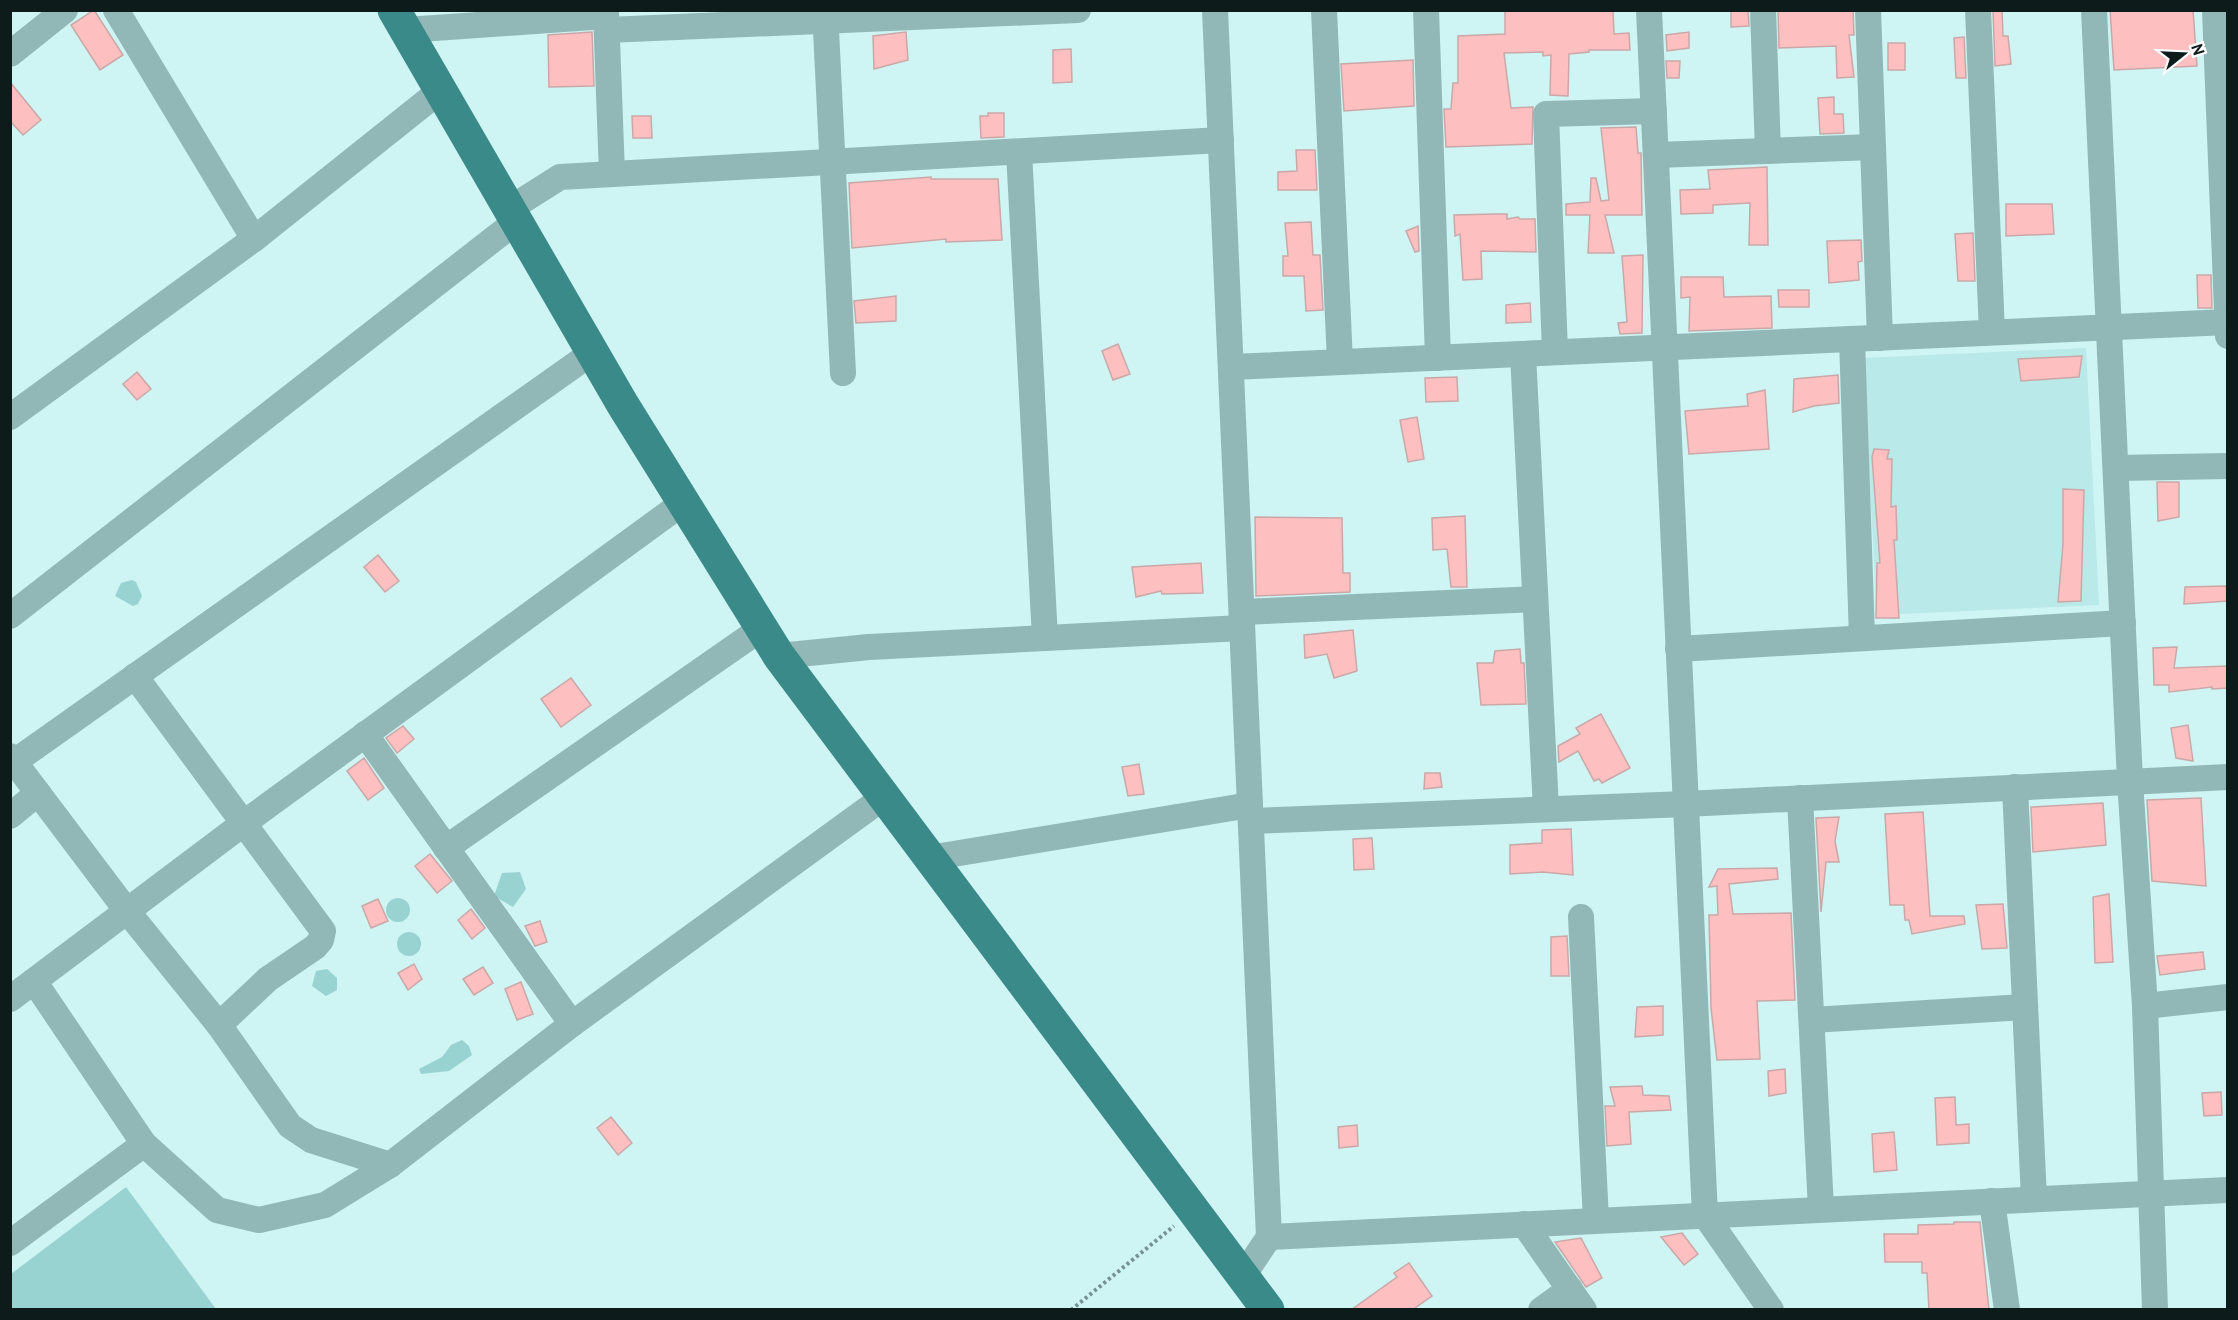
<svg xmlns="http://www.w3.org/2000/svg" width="2238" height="1320" viewBox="0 0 2238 1320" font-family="'PT Sans',sans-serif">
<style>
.built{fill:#b9e9e8}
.green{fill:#98d3d2}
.building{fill:#fdbfc0;stroke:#caa8a8;stroke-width:1.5}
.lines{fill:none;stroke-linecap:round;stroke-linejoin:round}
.path{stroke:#779292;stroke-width:4;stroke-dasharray:3 3;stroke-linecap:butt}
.minor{stroke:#91b7b6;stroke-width:26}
.major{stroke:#3b8a8a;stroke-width:33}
</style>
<rect width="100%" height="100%" fill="#cef4f3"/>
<!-- built -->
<polygon class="built" points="2086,348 2099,605 1877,615 1863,358"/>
<!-- green -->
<g class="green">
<polygon points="132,580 136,582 142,596 138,604 133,606 115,596 121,583"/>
<polygon points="520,872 526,889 513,907 494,896 502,873"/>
<circle cx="398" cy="910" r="12"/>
<circle cx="409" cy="944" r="12"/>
<polygon points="327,969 337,978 337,990 326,996 312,986 316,971"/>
<polygon points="462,1040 469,1046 472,1055 449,1071 421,1074 419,1069 442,1057 451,1045"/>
<polygon points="126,1187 216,1309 11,1309 11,1274"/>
</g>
<!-- building -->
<g class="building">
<polygon points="94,10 123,55 100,70 71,25"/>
<polygon points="1505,10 1613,10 1614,34 1629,33 1630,50 1589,50 1589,52 1569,54 1568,96 1550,95 1551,55 1543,56 1543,52 1504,53 1511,108 1533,107 1532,144 1446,147 1444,109 1451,109 1453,83 1458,83 1458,36 1505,34"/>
<polygon points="1731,10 1748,10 1749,26 1731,27"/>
<polygon points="1778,10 1853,10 1854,35 1849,35 1854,77 1837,78 1836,46 1779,48"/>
<polygon points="1993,10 2002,10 2003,36 2008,36 2011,64 1995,66"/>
<polygon points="2110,10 2193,10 2197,66 2114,70"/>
<polygon points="592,32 594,86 549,87 548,35"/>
<polygon points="906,32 908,60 874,69 873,36"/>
<polygon points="1689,32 1689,48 1667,51 1666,35"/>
<polygon points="1964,37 1966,78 1956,78 1954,38"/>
<rect x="1888" y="43" width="17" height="27"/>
<polygon points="1071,49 1072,82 1053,83 1053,50"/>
<polygon points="1413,60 1414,106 1344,111 1341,64"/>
<polygon points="1666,61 1680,61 1679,78 1667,78"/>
<polygon points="10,82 41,120 23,135 10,121"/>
<polygon points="1834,97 1834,114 1843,114 1844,133 1820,134 1818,98"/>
<polygon points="988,113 1004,113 1004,137 981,138 980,116 988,116"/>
<polygon points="632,116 651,116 652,138 633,138"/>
<polygon points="1636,127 1638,153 1641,153 1642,215 1605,215 1614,253 1588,253 1590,215 1566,215 1566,204 1590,202 1591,178 1596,178 1601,201 1609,200 1601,128"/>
<polygon points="1296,150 1315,150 1317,190 1278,190 1278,172 1297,171"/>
<polygon points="1767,167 1768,245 1749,245 1750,203 1713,205 1713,213 1681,214 1680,190 1710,189 1708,170"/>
<polygon points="931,177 931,179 998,179 1002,240 946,242 946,239 852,248 849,183"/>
<polygon points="2006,204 2052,204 2054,234 2006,236"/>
<polygon points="1496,214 1507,214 1507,219 1518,217 1520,219 1535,219 1536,252 1481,251 1482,279 1463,280 1460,234 1455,236 1454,215"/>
<polygon points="1311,222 1313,255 1320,255 1323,310 1306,311 1304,276 1283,276 1283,256 1288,256 1285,223"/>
<polygon points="1418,226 1419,251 1415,252 1406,231"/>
<polygon points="1973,233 1975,281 1958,281 1955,234"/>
<polygon points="1861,240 1862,261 1858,262 1859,280 1829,283 1827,241"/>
<polygon points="1643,255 1642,333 1620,334 1618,323 1627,322 1622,256"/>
<polygon points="2197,275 2211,275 2212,308 2198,308"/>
<polygon points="1681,277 1723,277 1724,297 1771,296 1772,328 1689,331 1690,297 1681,298"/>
<polygon points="1778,290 1809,290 1809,307 1779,307"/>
<polygon points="896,296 896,321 856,323 854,301"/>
<polygon points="1530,303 1531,322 1506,323 1506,305"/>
<polygon points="1118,344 1130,374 1113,380 1102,351"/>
<polygon points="2082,356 2079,377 2021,381 2018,359"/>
<polygon points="137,372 151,389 137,400 123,384"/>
<polygon points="1838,375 1839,403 1814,406 1793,412 1794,379"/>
<polygon points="1457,377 1458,401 1426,402 1425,378"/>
<polygon points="1765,390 1769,449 1689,454 1685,411 1748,406 1747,394"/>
<polygon points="1417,417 1424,459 1408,462 1400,420"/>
<polygon points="1874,449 1889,450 1887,459 1892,459 1891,507 1896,506 1897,540 1894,540 1899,618 1876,618 1877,563 1880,563 1872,457"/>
<polygon points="2157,482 2179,482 2179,517 2158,521"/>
<polygon points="2063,489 2084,490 2081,601 2058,602 2063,544"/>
<polygon points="1465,516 1467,587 1451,587 1447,549 1433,550 1432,518"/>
<polygon points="1255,517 1342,518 1343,573 1350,573 1350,592 1256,596"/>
<polygon points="378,555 399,581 385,592 364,567"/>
<polygon points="1201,563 1203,593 1162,594 1161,591 1136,597 1132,567"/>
<polygon points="2226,586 2228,601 2184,604 2185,587"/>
<polygon points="1353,630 1357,671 1334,678 1327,654 1305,658 1304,635"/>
<polygon points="2177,647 2174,668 2228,666 2228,688 2212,689 2212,687 2169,692 2169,685 2154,685 2153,648"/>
<polygon points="1520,649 1521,663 1524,663 1526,704 1481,705 1477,663 1493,663 1495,651"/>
<polygon points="571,678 591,705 561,727 541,699"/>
<polygon points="1601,714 1630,768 1602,783 1599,779 1594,781 1578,751 1559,762 1558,746 1580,734 1576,728"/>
<polygon points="2188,725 2193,761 2176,758 2171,728"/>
<polygon points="403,726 414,739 397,753 386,738"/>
<polygon points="364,758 384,788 368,800 347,771"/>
<polygon points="1139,764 1144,794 1128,796 1122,767"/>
<polygon points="1425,773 1440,773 1442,787 1424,789"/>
<polygon points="2201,798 2206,886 2152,881 2147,800"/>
<polygon points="2103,803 2106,845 2033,852 2031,807"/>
<polygon points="1923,812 1930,916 1964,916 1965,924 1912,934 1909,920 1905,920 1904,905 1890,905 1885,814"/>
<polygon points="1839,817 1835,841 1839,862 1826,862 1821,912 1816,818"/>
<polygon points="1571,829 1573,875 1543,872 1510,874 1510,845 1542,843 1542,830"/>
<polygon points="1372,838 1374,869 1354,870 1353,839"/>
<polygon points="430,854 452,881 437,893 415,866"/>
<polygon points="1777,868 1778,879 1729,884 1733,914 1791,913 1795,1000 1757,1001 1760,1059 1717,1060 1711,1008 1709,915 1718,915 1717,886 1709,887 1718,869"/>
<polygon points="2109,894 2113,962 2095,963 2093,897"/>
<polygon points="378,899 388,921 371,928 362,906"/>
<polygon points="2003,904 2007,948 1982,949 1976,905"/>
<polygon points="471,909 485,928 472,939 458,920"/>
<polygon points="540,921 547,942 535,946 525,926"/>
<polygon points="1567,936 1569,976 1551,976 1551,937"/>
<polygon points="2203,952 2205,969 2160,975 2157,956"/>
<polygon points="414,964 422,979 408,990 398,973"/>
<polygon points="483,967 493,983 474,995 463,979"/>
<polygon points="521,982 533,1014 517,1020 505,989"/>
<polygon points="1663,1006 1663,1035 1635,1037 1637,1007"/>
<polygon points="1785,1069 1786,1093 1769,1096 1768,1071"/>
<polygon points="1642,1086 1643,1095 1669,1096 1671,1110 1629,1112 1631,1144 1607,1146 1605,1106 1615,1106 1610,1087"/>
<polygon points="2221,1092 2222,1115 2204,1116 2202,1093"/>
<polygon points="1955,1097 1956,1125 1969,1124 1969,1143 1937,1145 1935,1098"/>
<polygon points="611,1117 632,1143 618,1155 597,1128"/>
<polygon points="1357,1125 1358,1146 1339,1148 1338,1127"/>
<polygon points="1894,1132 1897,1170 1874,1172 1872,1134"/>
<polygon points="1954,1222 1980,1222 1989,1310 1929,1310 1927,1273 1922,1273 1922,1262 1885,1262 1884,1234 1918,1234 1918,1225 1954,1224"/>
<polygon points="1682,1233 1698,1254 1684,1265 1661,1237"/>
<polygon points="1581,1238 1602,1278 1586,1287 1555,1242"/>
<polygon points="1409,1263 1432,1296 1412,1310 1351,1310 1397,1277 1394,1273"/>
</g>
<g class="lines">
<!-- path -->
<polyline class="path" points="1071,1310 1174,1226"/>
<!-- minor -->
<g class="minor">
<polyline points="116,10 254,239"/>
<polyline points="825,10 843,373"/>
<polyline points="1215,10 1269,1237 1243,1276"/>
<polyline points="1324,10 1340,362"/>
<polyline points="1426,10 1438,358"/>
<polyline points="1649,10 1705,1215 1771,1310"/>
<polyline points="1763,10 1768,151"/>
<polyline points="1868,10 1880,338"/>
<polyline points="1978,10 1992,332"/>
<polyline points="2094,10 2130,781 2145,1006 2155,1310"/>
<polyline points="2215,10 2228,336"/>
<polyline points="606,13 612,174"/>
<polyline points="406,30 606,16"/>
<polyline points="607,30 1078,10"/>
<polyline points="10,54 65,10"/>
<polyline points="1019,152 1045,638"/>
<polyline points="1656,155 1873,147"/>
<polyline points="511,208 560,177 1221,140"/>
<polyline points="1852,339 1862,638"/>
<polyline points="1555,352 1546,114 1654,111"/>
<polyline points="1523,354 1546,809"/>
<polyline points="1231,367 2228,322"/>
<polyline points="10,417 254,239 441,90"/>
<polyline points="2116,468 2228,466"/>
<polyline points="1242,612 1535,599"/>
<polyline points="10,616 518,220"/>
<polyline points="1678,649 2123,623"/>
<polyline points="779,656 869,647 1242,628"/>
<polyline points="135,676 323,931 321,940 315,947 268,979 219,1025"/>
<polyline points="365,734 572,1024"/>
<polyline points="10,756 127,911 219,1025 290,1126 311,1140 390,1165"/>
<polyline points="14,762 593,352"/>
<polyline points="2015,787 2034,1199"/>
<polyline points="1800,798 1821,1209"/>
<polyline points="10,816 38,793"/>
<polyline points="1251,821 1686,804 2228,777"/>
<polyline points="446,848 762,628"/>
<polyline points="929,858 1250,805"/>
<polyline points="1581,917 1596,1220"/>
<polyline points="34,981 144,1144 217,1210 259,1220 325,1205 390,1165 572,1024 884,797"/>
<polyline points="10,999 244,823 684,502"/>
<polyline points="2145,1006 2228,997"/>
<polyline points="1812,1020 2025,1007"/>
<polyline points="1992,1201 2007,1310"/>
<polyline points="1524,1224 1584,1310"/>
<polyline points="1269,1237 2228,1190"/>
<polyline points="10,1243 144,1144"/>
<polyline points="1541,1310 1570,1289"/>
</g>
<!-- major -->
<polyline class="major" points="394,10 623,405 779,656 1268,1310"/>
</g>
<!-- border -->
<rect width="2238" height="1320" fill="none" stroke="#0d1b1b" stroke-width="24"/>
<!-- north arrow -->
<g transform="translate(2184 54) rotate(72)" stroke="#ffffff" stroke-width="4.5" paint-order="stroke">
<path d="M0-4.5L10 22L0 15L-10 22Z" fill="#0d1b1b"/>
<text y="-9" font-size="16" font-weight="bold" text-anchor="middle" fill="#0d1b1b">N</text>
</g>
</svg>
